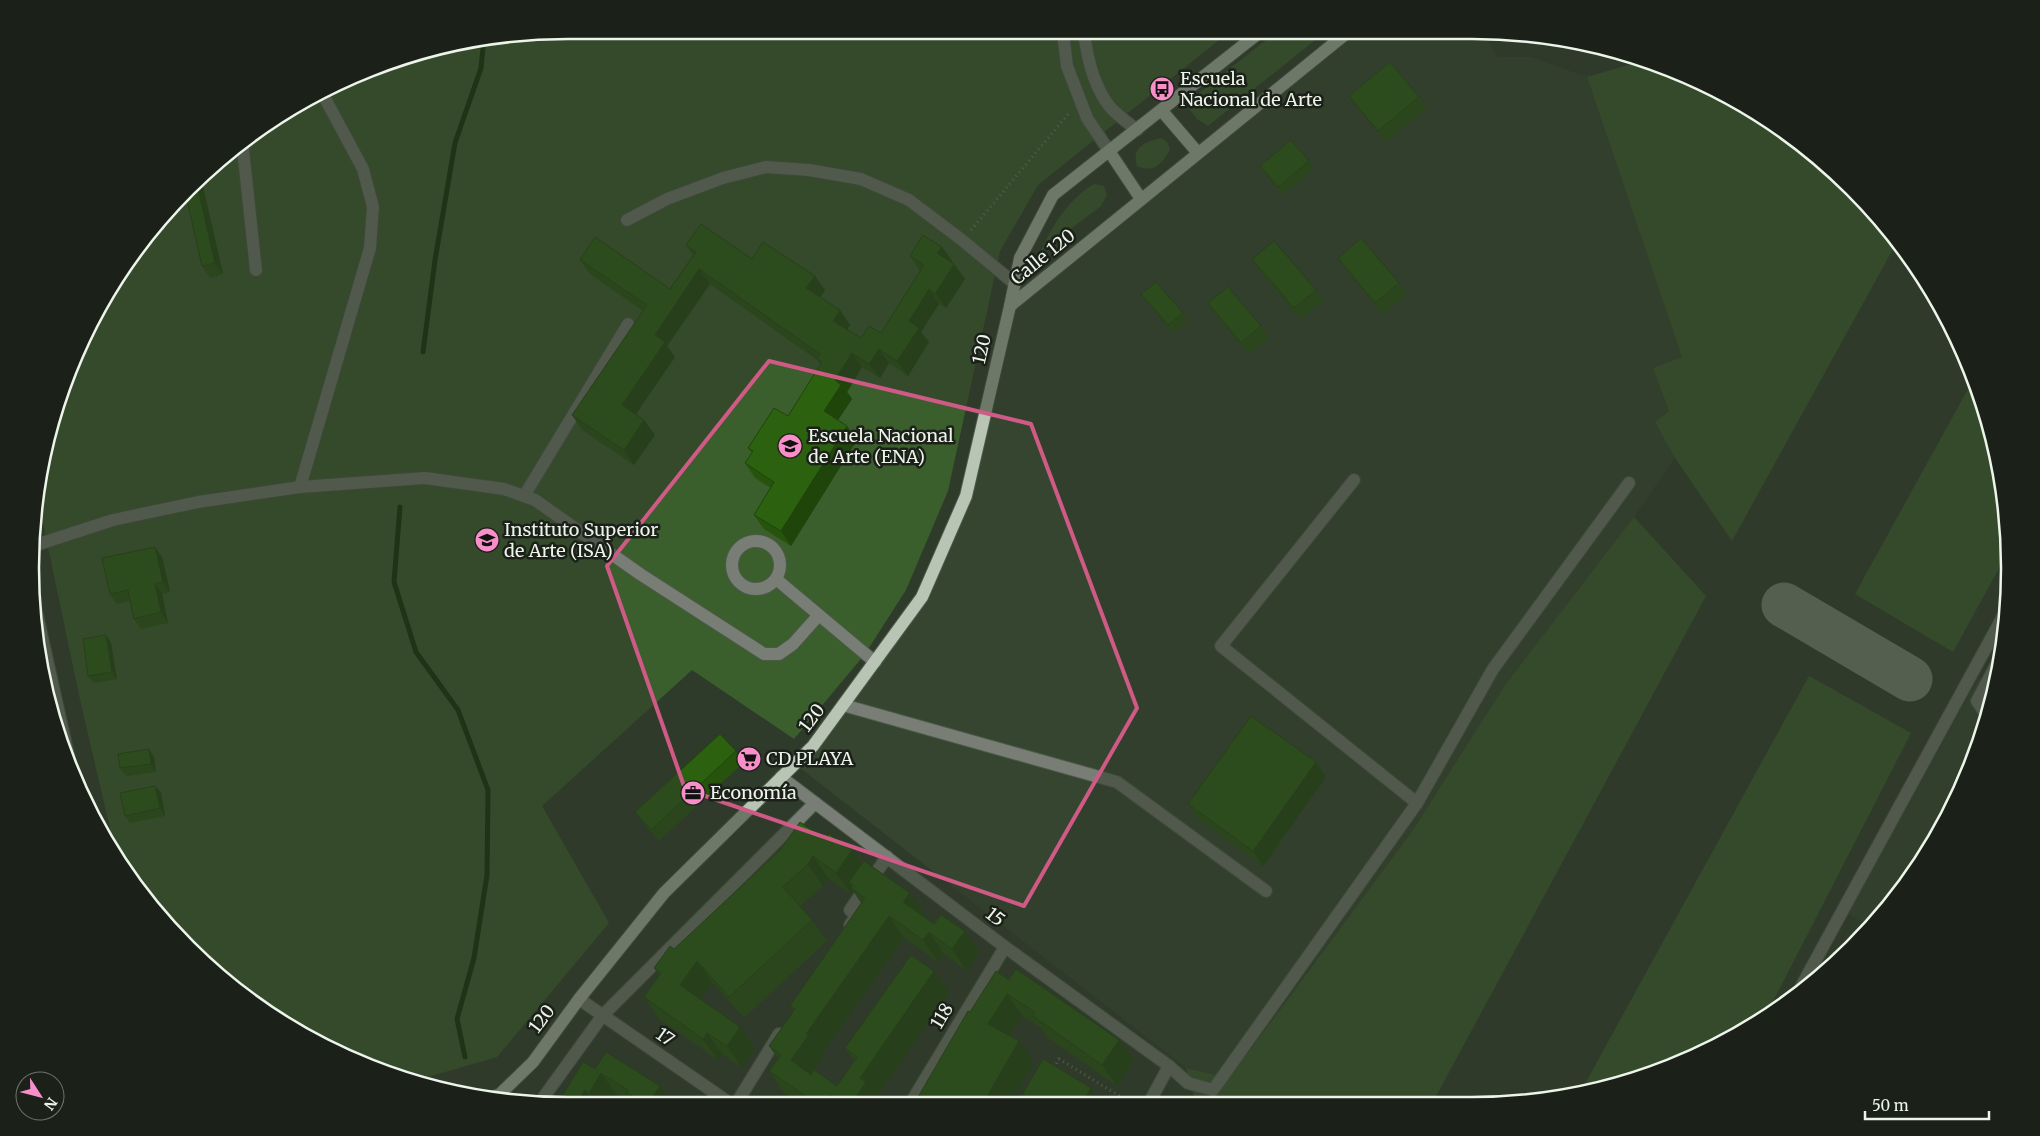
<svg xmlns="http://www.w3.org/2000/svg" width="2040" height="1136" viewBox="0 0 2040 1136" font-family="Merriweather,serif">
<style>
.built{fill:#35452f}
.green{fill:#3b5e2d}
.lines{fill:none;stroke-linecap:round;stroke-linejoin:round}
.stream{stroke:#0e2a01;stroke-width:5}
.taxiway{stroke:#828c7e;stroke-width:45}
.minor-casing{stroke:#4d5949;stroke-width:14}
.major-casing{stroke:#4d5949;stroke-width:14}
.path{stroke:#7e887a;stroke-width:3;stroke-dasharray:1 4;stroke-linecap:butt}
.minor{stroke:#787e76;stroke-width:12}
.major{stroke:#b8c4b4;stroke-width:12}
.wall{fill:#26540d}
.shaded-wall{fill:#1f450a}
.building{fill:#2c620f;stroke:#1f450a}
.marked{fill:none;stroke:#cf5a86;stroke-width:4;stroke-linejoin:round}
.labels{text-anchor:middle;stroke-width:5;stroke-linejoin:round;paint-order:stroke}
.poi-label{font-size:18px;fill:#edf5eb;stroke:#1b2019;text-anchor:start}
.street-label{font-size:18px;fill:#edf5eb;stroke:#1b2019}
.rim{fill:none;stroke:#edf5eb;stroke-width:2.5}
</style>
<rect width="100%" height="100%" fill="#2f3b2a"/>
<!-- built -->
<g class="built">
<polygon points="1482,31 1498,57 1531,57 1587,77 1682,357 1653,368 1669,412 1655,422 1675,458 1634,517 1505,685 1413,830 1244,1057 1215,1075 1186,1068 795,764 922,597 966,496 1010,306 1348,32"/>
<polygon points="1979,677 1994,686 1981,741 1938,837 1870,926 1848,914"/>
</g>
<!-- green -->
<g class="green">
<polygon points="1229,32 1038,185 1000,251 948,491 906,590 865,654 794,739 692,670 542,806 609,923 497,1057 414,1081 395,1078 299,1034 213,973 163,923 117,858 81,704 36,490 48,428 85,330 121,269 187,188 241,141 330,86 395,58 498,35"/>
<polygon points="1276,32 1325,32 1208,126 1197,119 1190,110 1195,96"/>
<polygon points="1642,61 1741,102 1827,164 1898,240 1732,541 1675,458 1655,422 1669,411 1653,368 1682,357 1587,77"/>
<path d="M 1161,138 L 1167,142 L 1170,149 C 1163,163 1154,174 1137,166 C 1131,147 1145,142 1161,138 Z"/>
<path d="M 1094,184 L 1104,186 L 1107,195 L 1101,206 L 1041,251 C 1052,225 1069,199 1094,184 Z"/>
<polygon points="1973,380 1992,429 2009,533 2008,552 1953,652 1855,594"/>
<polygon points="1634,517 1706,596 1433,1102 1196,1103 1186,1068 1215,1075 1245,1057 1413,830 1505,685"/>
<polygon points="1809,676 1911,733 1764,1019 1645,1077 1580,1093"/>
</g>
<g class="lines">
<!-- stream -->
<g class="stream">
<polyline points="423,352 435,260 455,143 481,68 484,38"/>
<polyline points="400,507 394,582 416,652 458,710 488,790 487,875 474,958 457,1019 465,1057"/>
</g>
<!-- taxiway -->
<polyline class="taxiway" points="1784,605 1910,679"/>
<defs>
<g id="minor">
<polyline points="1063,33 1067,66 1087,118 1109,151"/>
<path d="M 1084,33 C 1087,57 1094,87 1110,107 C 1117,115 1128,123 1137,130"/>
<polyline points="242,140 256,270"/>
<polyline points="627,220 667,199 723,178 766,167 809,170 861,179 909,200 962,240 1015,284"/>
<polyline points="1354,480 1221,646 1417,803"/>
<polyline points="300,487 370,248 373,207 363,169 321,91"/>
<polyline points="524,496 628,324"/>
<circle cx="756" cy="565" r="24"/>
<polyline points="33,546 113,520 198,502 300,487 425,478 504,489 535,500 640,574 764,654 779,654 793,644 818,616"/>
<polyline points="776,579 875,662"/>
<polyline points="32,592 74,781"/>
<polyline points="843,705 1117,782 1266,891"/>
<polyline points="1987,716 1977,701 2001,656"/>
<polyline points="781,777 1005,947 1169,1066 1188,1083 1213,1090 1417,803 1493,669 1629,483"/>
<polyline points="850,925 857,915 850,910 887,857"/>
<polyline points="1800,991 1802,985 2006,611"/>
<polyline points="579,999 731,1104"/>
<polyline points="1149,1103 1169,1066"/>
<polyline points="736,1104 779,1034"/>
<polyline points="910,1104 1005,947"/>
<polyline points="538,1105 603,1015 815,803"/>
</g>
<g id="major">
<polyline points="1162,111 1198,153"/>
<polyline points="1109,151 1141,199"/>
<polyline points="1010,306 1348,32"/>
<polyline points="494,1097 500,1094 533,1062 579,999 664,893 813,746 922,597 966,496 1010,306 1020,258 1053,195 1260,32"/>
</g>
</defs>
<!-- minor casing -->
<use href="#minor" class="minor-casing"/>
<!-- major casing -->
<use href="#major" class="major-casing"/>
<!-- path -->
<g class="path">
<polyline points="971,230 1070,112"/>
<polyline points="1054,1068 1059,1059 1131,1103"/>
</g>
<!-- minor -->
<use href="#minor" class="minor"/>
<!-- major -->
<use href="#major" class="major"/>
</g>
<!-- wall -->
<g class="wall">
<polygon points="1349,96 1419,97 1427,108 1386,142 1357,107"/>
<polygon points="1309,161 1314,168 1283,195 1260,166"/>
<polygon points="202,182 223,274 210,278 202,266"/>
<polygon points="686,245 752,259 825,290 820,297 840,310 850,325 847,330 861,338 881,333 920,271 910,256 942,247 952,261 952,262 965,279 946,308 939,304 921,332 929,342 908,376 889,363 880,378 862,367 847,392 852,399 838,420 857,440 791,546 764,529 754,515 771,488 755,478 745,463 752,453 748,448 788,416 821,365 817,360 710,284 667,346 675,357 635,414 655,435 634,465 582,430 572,415 643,311 590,274 580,260 670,289 693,255"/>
<polygon points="1338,258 1399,283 1407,294 1383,314 1346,269"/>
<polygon points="1252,259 1316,290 1323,301 1301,319 1260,271"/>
<polygon points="1141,294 1183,313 1188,321 1173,333 1147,301"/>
<polygon points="1208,303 1261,326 1269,337 1249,354 1216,315"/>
<polygon points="162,557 170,592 162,594 168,623 141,629 134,619 130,601 117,604 110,594"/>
<polygon points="111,643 117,679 94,683 88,676"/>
<polygon points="736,751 744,762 659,841 643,823 635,812"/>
<polygon points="154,757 156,772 126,776 120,768"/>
<polygon points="1326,777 1263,866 1198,819 1188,804"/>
<polygon points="155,786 161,793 165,816 130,823 125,816"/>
<polygon points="826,840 852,850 862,864 910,893 925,914 923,916 980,953 967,971 944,954 938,962 904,938 821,1055 823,1057 811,1074 837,1086 854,1061 845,1048 949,992 877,1097 881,1104 801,1104 784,1093 769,1071 778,1059 769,1046 794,1011 790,1006 861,903 853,891 851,894 828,878 823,886 800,906 812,920 827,941 744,1018 712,982 700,999 740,1027 755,1049 742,1068 722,1054 718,1060 659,1019 644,997 659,975 654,968 674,949"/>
<polygon points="1009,980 1119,1040 1134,1061 1117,1086 1048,1038 1040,1027 1022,1016 1009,1036 1019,1041 1034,1063 1010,1103 914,1104 970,1012"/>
<polygon points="595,1069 673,1104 633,1105 616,1094 610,1105 557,1105"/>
</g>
<!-- shaded-wall -->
<g class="shaded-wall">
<polygon points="199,178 202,182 223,274 215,263 196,180"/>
<polygon points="942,247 952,261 948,268 937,253"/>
<polygon points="954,264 965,279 946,308 935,294"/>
<polygon points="699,269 710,284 667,346 675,357 632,420 622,405 655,335"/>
<polygon points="815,276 825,290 817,303 806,288"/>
<polygon points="929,289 939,304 921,332 929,342 908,376 897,361 909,321"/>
<polygon points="840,310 850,325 843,335 833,321"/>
<polygon points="879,349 889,363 880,378 869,364"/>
<polygon points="852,353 862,367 847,392 852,399 834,426 824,411 835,380"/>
<polygon points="644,420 655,435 634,465 624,450"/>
<polygon points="847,426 857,440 791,546 781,531"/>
<polygon points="155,547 162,557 170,592 163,582"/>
<polygon points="155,584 162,594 168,623 161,612"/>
<polygon points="106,635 111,643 117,679 112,672"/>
<polygon points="149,749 154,757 156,772 151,764"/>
<polygon points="1316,762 1326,777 1263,866 1253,851"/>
<polygon points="155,786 161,793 165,816 160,808"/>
<polygon points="852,850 867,871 853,885 849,882 854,889 851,888 853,891 851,894 836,873"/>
<polygon points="813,856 828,878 823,886 808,864"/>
<polygon points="910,893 925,914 918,923 903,902"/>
<polygon points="889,916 904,938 821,1055 823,1057 806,1082 791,1060 806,1034"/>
<polygon points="965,931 980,953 967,971 952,949"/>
<polygon points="929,932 944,954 938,962 923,940"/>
<polygon points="697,961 712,982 695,1006 680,985"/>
<polygon points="934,971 949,992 877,1097 881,1104 851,1104 860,1078"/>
<polygon points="1007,994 1022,1016 1003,1045 988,1024"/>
<polygon points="740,1027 755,1049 742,1068 727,1046"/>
<polygon points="707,1033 722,1054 718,1060 703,1039"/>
<polygon points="1119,1040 1134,1061 1117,1086 1102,1065"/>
<polygon points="1019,1041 1034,1063 1010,1103 987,1103 985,1100"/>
<polygon points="601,1073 616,1094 610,1105 597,1105 589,1093"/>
<polygon points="660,1086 673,1104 648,1104"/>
<polygon points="1091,1088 1102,1103 1082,1103"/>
<polygon points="585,1090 595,1105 576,1105"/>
<polygon points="830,1095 837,1104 824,1104"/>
<polygon points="942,1098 946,1103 939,1103"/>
</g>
<!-- building -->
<g class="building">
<polygon points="1390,62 1419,97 1378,131 1349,96"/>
<polygon points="1291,140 1309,161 1278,187 1260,166"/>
<polygon points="196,180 215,263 202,266 185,191"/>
<polygon points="701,224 752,259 763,242 815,276 806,288 840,310 833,321 861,338 869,326 881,333 924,265 910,256 923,235 942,247 937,253 954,264 935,294 929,289 909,321 919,328 897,361 879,349 869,364 852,353 835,380 841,385 824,411 847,426 781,531 754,515 774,482 745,463 753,451 748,448 774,408 788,416 822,362 817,359 820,354 699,269 655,335 665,342 622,405 644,420 624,450 572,415 647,305 580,260 595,237 670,289 696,252 686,245"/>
<polygon points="1361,238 1399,283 1375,303 1338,258"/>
<polygon points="1274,241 1316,290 1294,308 1252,259"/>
<polygon points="1156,282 1183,313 1168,325 1141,294"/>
<polygon points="1228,287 1261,326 1241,343 1208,303"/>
<polygon points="155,547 163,582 155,584 161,612 134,619 128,590 110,594 102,558"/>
<polygon points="106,635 112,672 88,676 83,639"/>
<polygon points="1251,716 1316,762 1253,851 1188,804"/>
<polygon points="720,734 736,751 651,830 635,812"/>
<polygon points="149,749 151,764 120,768 118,754"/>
<polygon points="155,786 160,808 125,816 120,793"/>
<polygon points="800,822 826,840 829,834 852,850 836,873 813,856 808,864 783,887 812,920 729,997 697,961 680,985 740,1027 727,1046 707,1033 703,1039 644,997 661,973 654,968 670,946 674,949 780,850"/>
<polygon points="864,861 910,893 903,902 934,924 941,915 965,931 952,949 929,932 923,940 889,916 806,1034 808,1036 791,1060 811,1075 814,1070 837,1086 857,1057 845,1048 911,955 934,971 860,1078 866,1082 851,1104 843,1104 830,1095 824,1104 817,1104 769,1071 781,1055 769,1046 795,1009 790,1006 865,898 851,888 853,885 849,882"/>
<polygon points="1016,969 1119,1040 1102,1065 1033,1016 1035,1012 1007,994 988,1024 1019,1041 985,1100 990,1103 951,1103 942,1098 939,1103 914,1104 968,1011 970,1012 996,971 1009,980"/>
<polygon points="606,1052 660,1086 648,1104 646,1104 627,1093 628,1090 601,1073 589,1093 585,1090 576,1105 557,1105 583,1062 595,1069"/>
<polygon points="1043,1059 1091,1088 1082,1103 1014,1103 1020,1094 1022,1095"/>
<polygon points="651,1100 657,1104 648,1104"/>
</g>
<!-- marked area -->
<path d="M0 0H2040V1136H0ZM 769,361 L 1031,424 L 1137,708 L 1024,906 L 685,789 L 607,566 Z" fill="#2f3b2a" fill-opacity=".55" fill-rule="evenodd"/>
<path class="marked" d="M 769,361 L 1031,424 L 1137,708 L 1024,906 L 685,789 L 607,566 Z"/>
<!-- icons -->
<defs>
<symbol id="bus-disc" viewBox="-11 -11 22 22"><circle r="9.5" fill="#f98fc9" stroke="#1b2019"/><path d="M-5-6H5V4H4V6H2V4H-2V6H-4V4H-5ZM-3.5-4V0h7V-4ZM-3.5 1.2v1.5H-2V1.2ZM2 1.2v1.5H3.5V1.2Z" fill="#111"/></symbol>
<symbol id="school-disc" viewBox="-11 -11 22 22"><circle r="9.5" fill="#f98fc9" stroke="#1b2019"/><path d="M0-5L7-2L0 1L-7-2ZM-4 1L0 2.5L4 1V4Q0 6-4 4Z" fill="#111"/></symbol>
<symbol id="university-disc" viewBox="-11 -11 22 22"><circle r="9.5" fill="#f98fc9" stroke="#1b2019"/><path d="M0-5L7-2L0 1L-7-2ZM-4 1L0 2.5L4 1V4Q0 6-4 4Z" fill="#111"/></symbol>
<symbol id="supermarket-disc" viewBox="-11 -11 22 22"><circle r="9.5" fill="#f98fc9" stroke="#1b2019"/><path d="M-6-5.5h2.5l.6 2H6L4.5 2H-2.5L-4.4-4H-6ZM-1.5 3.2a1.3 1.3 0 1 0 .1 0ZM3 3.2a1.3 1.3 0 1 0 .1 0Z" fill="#111"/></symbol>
<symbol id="office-disc" viewBox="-11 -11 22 22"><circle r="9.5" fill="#f98fc9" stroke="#1b2019"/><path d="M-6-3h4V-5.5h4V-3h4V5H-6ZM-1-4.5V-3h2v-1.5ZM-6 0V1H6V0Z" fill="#111"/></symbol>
</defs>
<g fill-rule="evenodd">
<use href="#bus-disc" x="1148" y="75" width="28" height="28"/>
<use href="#school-disc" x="776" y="432" width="28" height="28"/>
<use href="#university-disc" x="473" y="526" width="28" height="28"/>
<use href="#supermarket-disc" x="735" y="745" width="28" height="28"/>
<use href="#office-disc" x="679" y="779" width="28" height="28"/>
</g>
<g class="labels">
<!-- poi labels -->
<g class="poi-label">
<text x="1180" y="85">Escuela<tspan x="1180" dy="21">Nacional de Arte</tspan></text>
<text x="808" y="442">Escuela Nacional<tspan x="808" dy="21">de Arte (ENA)</tspan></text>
<text x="504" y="536">Instituto Superior<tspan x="504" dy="21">de Arte (ISA)</tspan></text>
<text x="766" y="765">CD PLAYA</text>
<text x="710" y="799">Economía</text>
</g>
<!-- street labels -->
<g class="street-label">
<text transform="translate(1043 257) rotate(-39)" y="6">Calle 120</text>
<text transform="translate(982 349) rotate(-77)" y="6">120</text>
<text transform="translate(812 718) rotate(-53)" y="6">120</text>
<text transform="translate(995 917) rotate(38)" y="6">15</text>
<text transform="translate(942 1016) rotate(-59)" y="6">118</text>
<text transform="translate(542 1019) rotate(-53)" y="6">120</text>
<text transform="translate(665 1037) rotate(35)" y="6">17</text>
</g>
</g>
<!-- crop -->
<path d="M0 0H2040V1136H0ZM568 39H1472A529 529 0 0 1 2001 568V568A529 529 0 0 1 1472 1097H568A529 529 0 0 1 39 568V568A529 529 0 0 1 568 39Z" fill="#1b2019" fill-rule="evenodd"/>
<path class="rim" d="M568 39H1472A529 529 0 0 1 2001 568V568A529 529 0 0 1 1472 1097H568A529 529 0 0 1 39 568V568A529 529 0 0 1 568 39Z"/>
<!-- north arrow -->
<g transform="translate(40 1096) rotate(126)"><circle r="24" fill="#1b2019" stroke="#6f756d"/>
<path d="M0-4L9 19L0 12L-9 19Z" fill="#f98fc9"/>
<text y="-8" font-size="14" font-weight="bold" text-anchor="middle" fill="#edf5eb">N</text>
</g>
<!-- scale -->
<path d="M1865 1111v8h124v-8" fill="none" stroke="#edf5eb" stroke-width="2.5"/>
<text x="1872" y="1111" font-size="15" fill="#edf5eb" stroke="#1b2019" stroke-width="4" paint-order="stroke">50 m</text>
</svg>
